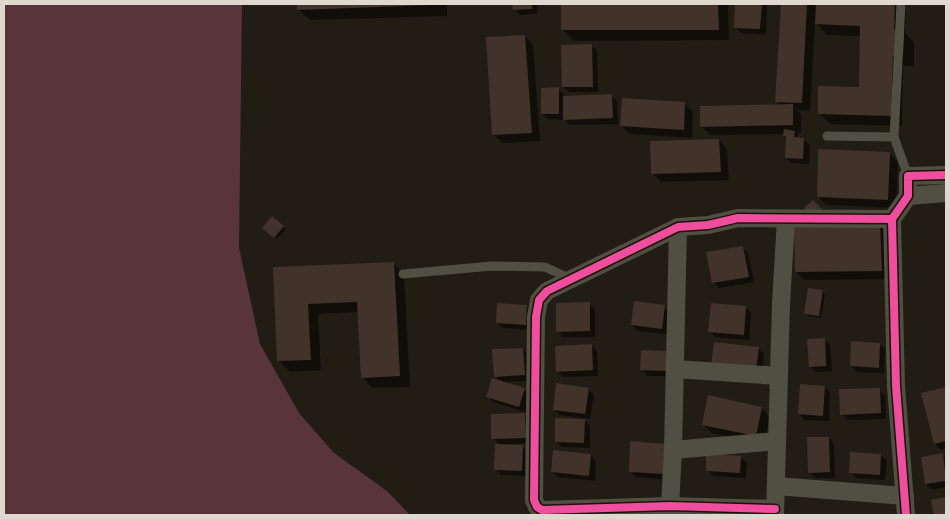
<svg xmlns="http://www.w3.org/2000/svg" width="950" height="519" viewBox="0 0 950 519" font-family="'DejaVu Sans',sans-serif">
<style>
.green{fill:#59343a}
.shadow{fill:#0007}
.building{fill:#41332a}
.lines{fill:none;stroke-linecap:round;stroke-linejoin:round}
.service{stroke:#504f41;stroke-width:9}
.minor{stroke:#504f41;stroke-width:18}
.cycleway-casing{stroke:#1c1306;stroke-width:11}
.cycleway{stroke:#ef4d9e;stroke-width:8}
</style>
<rect width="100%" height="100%" fill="#211c14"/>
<!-- green -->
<polygon class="green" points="4,4 242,4 239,248 260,344 299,413 334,453 387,491 410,515 4,515"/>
<!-- shadow -->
<g class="shadow">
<polygon points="298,4 447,4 447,16 310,20 299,10"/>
<polygon points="513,4 537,4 537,14 520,15 514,9"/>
<polygon points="562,4 728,4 729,40 574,41 563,30"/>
<polygon points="736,4 767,4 766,35 741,33 735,27"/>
<polygon points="782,4 906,4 905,33 914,42 914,66 903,66 902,126 830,124 819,113 861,88 861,36 827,35 815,22 810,111 797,110 801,114 801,133 798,133 797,139 804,139 810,145 809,164 792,163 786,158 787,138 785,134 710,135 701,126 781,106 777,101"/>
<polygon points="525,36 533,45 540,141 502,143 494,135"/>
<polygon points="592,46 597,51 598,92 569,92 563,87"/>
<polygon points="558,89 564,94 564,97 611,96 617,101 618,124 570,125 565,120 548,119 542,114"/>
<polygon points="685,104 693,112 692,138 630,134 622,126"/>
<polygon points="719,140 727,149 729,180 661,182 652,173"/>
<polygon points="889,153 898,162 896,208 826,205 818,196"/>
<polygon points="880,224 888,232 890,279 805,280 796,272"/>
<polygon points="283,227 286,229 277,239 266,230"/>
<polygon points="742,247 748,253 754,282 719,288 713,282"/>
<polygon points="393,263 404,274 410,387 373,388 362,377 359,312 318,314 321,370 290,372 279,361 274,268"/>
<polygon points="822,291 825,294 821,318 808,316 806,314"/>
<polygon points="589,304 595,309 595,337 563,337 558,331"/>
<polygon points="526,306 532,312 531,330 503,328 497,323"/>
<polygon points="664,307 670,312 667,334 638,331 632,325"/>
<polygon points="746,307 751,313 749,340 715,337 709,331"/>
<polygon points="824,339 830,345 832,371 816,372 810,367"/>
<polygon points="880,344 885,350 884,373 857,372 851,366"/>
<polygon points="591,345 597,351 598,376 563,377 557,371"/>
<polygon points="758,348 764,354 762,376 712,365"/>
<polygon points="523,349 529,355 530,381 503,382 524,389 530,395 525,412 493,402 488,397 500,381 495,376"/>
<polygon points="666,352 672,358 671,376 647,376 642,370"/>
<polygon points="825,387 830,392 829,421 805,420 800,414"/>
<polygon points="946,388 946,448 941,450 935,444 923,394"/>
<polygon points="588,389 594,395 590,419 583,418 590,426 590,448 562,447 556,441 582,418 560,415 554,409"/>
<polygon points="879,389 885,395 886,419 847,420 842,414"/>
<polygon points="761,408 770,417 764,444 712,433 703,424"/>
<polygon points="524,414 530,420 531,443 510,444 511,446 522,446 528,452 527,476 501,475 496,469 500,445 493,438"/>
<polygon points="829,438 834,444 835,478 815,478 809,472"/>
<polygon points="665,445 669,480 636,477 630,471"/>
<polygon points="591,455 596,461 595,481 558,477 552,472"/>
<polygon points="881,455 887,461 885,480 856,478 851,473"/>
<polygon points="943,455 946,458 946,487 932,490 926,484 922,458"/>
<polygon points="741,458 747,463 746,478 713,476 707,470"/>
</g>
<!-- building -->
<g class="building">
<polygon points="297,4 431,4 431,5 297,10"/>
<polygon points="512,4 532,4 532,9 513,10"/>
<polygon points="561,4 718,4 719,30 561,30"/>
<polygon points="735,4 762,4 760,29 734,28"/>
<polygon points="781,4 807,4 802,103 775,102"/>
<polygon points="816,4 895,4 894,30 904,30 903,56 893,56 891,116 818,114 818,86 859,87 860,26 815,24"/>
<polygon points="525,35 532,133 492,135 486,37"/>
<polygon points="592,44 593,87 562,87 561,45"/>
<polygon points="559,87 559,114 541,114 541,88"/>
<polygon points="612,94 613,118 563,120 563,96"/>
<polygon points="622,98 685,102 684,130 620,126"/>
<polygon points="793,104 793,125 700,127 700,106"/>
<polygon points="784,129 795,131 794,137 804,138 803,159 785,158 786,136 783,136"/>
<polygon points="719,139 721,172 651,174 650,141"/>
<polygon points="818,149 890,152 888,200 817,197"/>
<polygon points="813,200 822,209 811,217 804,208"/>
<polygon points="272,216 284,226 274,238 262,228"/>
<polygon points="880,222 882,271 795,272 794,223"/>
<polygon points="743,246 749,277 712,283 706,252"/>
<polygon points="394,262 400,376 361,378 357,302 308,304 311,360 277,361 273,267"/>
<polygon points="808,288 823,290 819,316 804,314"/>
<polygon points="634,301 665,305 662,329 631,325"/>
<polygon points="590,302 590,331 556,332 556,303"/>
<polygon points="497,303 527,305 526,325 496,323"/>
<polygon points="711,303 746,306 744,335 708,332"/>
<polygon points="825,338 826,366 809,367 807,339"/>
<polygon points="851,341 880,343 879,368 850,366"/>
<polygon points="714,342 759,347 756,371 711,366"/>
<polygon points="592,344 593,370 556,372 555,346"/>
<polygon points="523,348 525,375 494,377 492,349"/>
<polygon points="641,350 666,351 666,371 640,370"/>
<polygon points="492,378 525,388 519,407 486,397"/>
<polygon points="556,383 589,388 585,414 553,410"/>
<polygon points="800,384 825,386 823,416 798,414"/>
<polygon points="946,387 946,441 934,444 921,393"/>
<polygon points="880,388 881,413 840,415 839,389"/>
<polygon points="708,395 762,407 756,436 702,425"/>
<polygon points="525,413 526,438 491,439 491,414"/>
<polygon points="555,418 585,419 584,443 555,442"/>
<polygon points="807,437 829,437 830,472 808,473"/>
<polygon points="630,441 666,444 664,474 629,472"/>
<polygon points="495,444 523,445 522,471 494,470"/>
<polygon points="553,450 591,454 589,476 551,472"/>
<polygon points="850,452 881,454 880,475 849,473"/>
<polygon points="943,453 946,481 925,484 921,457"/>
<polygon points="706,454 741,456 740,473 706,471"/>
<polygon points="946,497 946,515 934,515 931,500"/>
</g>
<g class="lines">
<!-- service -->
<g class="service">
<polyline points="901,4 894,137 908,176"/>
<polyline points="827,136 894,137"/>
<polyline points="403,274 492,266 545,267 571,279"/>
</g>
<!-- minor -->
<g class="minor">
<polyline points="908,196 946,193"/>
<polyline points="892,219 896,386 906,515"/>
<polyline points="675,369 779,376"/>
<polyline points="673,450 777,441"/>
<polyline points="776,486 905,496"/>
<polyline points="670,506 673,450 678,227"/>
<polyline points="775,509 670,506 542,510 537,507 534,500 536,317 539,300 547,291 678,227 708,225 738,218 892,219 908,196 908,176 946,175"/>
<polyline points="775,515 781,304 786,219"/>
</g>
<defs>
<g id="cycleway">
<polyline points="892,219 896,386 906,515"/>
<polyline points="775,509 670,506 542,510 537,507 534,500 536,317 539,300 547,291 678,227 708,225 738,218 892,219 908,196 908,176 946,175"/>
</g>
</defs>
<!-- cycleway casing -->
<use href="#cycleway" class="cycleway-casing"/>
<!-- cycleway -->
<use href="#cycleway" class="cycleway"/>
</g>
<!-- border -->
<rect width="950" height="519" fill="none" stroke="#ded8cf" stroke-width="10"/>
</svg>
